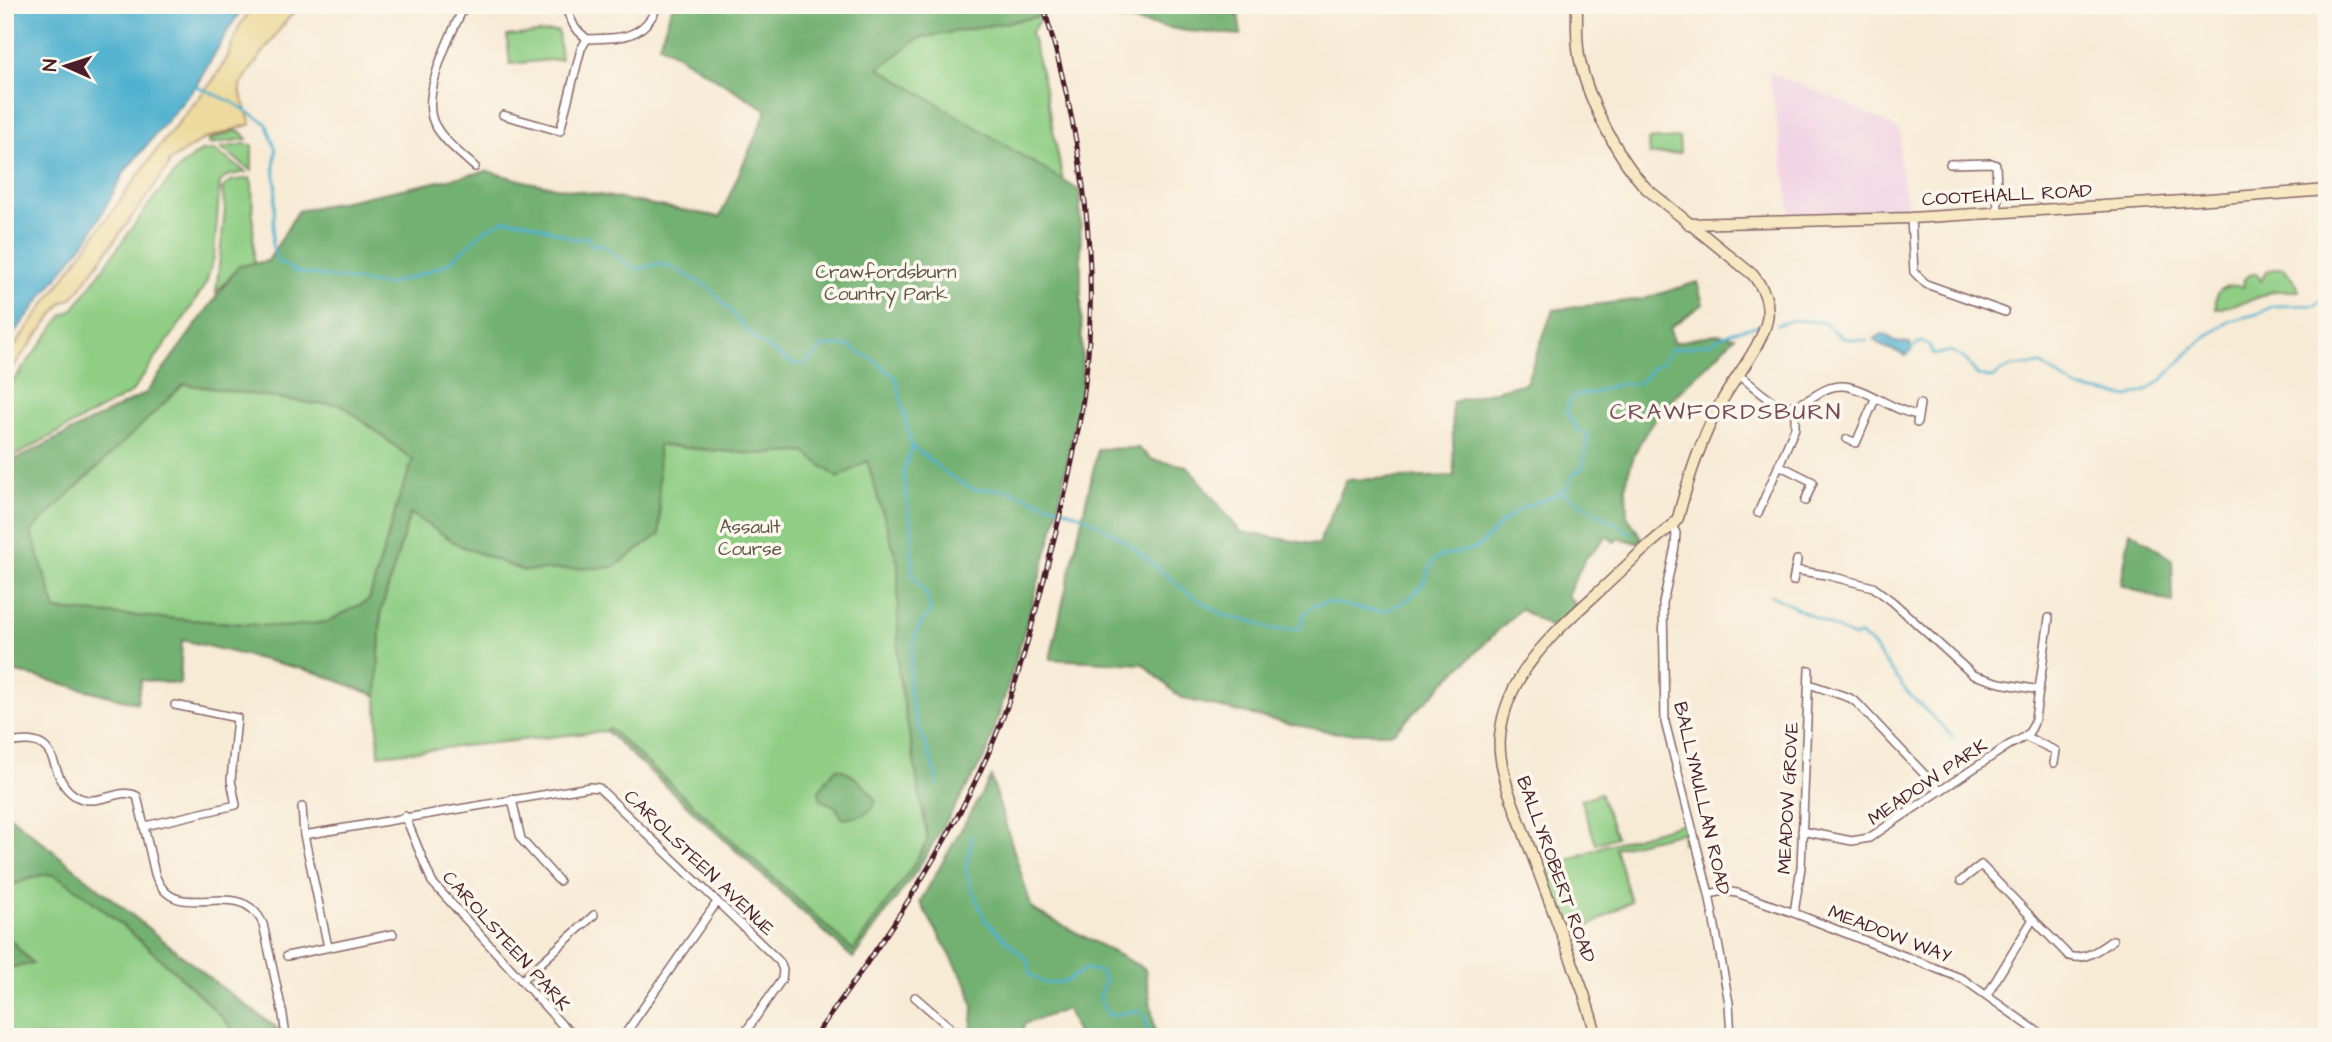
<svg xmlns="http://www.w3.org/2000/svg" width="2332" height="1042" viewBox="0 0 2332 1042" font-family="'Architects Daughter',sans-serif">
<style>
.built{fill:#f1d0e3}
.green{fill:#8fce84;stroke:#6c7658;stroke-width:2}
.forest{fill:#73b172;stroke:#5e684e;stroke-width:2;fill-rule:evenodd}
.sand{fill:#eeda9e;stroke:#9c7c64;stroke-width:2}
.water{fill:#50b1cf;stroke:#4d687d;stroke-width:2}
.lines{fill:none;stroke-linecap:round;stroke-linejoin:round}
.stream{stroke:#50b1cf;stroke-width:2.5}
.street-casing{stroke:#876667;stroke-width:10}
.secondary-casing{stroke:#876667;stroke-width:13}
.street{stroke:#fff;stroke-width:7}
.secondary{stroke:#f7e8c3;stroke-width:10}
.rail-casing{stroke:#4a1f2b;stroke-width:5}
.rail{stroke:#fbf7ec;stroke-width:2.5;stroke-dasharray:8;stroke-linecap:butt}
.labels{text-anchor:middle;stroke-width:7;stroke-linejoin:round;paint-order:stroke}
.street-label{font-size:19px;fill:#4a1f2b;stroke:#fbf7ec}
.park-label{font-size:19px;fill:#5f5446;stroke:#fbf7ec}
.quarter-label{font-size:23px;letter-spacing:2px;fill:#774a5a;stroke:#fbf7ec}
</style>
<rect width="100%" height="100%" fill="#fbf7ec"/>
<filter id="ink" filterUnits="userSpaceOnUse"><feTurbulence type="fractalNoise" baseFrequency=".0143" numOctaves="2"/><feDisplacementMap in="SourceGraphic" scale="14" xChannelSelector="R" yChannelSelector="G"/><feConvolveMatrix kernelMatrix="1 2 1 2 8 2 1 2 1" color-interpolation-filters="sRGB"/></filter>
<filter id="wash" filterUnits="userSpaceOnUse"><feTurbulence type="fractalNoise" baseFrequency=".00686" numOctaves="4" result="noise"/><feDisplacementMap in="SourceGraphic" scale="28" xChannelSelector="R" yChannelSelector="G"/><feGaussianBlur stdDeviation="1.57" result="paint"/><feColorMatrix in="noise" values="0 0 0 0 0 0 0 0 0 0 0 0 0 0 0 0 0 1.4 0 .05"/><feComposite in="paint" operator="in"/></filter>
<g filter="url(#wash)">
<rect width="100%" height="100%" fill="#f7ebd6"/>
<!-- built -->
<polygon class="built" points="1769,73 1834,98 1898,129 1901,137 1899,154 1908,210 1791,216"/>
<!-- green -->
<g class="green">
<polygon points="1042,16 1031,33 1044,84 1063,181 878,68 919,38"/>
<polygon points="558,31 561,59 510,64 507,36"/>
<polygon points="234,131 241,132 247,139 209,144 209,140"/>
<polygon points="1679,138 1680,153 1649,155 1648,140"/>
<polygon points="245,144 252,145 252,171 221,148"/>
<polygon points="214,150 246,172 227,176 220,182 214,257 206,283 187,314 131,393 5,461 5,392 63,315 73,310 153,199 181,166 201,151"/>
<polygon points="250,178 252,184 254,263 239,267 216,293 225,209 222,189 230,181"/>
<path d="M 2277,268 L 2284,268 L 2297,284 L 2299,291 L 2273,291 L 2249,301 L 2216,309 C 2214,289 2224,283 2243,287 L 2244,279 L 2252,273 L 2257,274 L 2261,281 L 2266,272 Z"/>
<polygon points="184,384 315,404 341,404 413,460 398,502 369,600 327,622 285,627 56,610 30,531"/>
<polygon points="657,445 753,454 804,452 868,459 898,564 898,671 928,840 916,869 853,958 606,731 379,755 377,696 381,611 410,513 459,545 660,533"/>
<polygon points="1600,793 1616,837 1596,844 1581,800"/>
<polygon points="1684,823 1687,825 1689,839 1682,843 1683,832 1615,848 1631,901 1574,935 1544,870 1604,846"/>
<path d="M 43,875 C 46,875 50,874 54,875 C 76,880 227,1015 238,1037 L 5,1037 L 5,968 L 33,964 L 5,934 L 5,886 Z"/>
</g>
<!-- forest -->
<g class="forest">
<path d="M 673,5 L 1038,5 L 1042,16 L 919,38 L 879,68 L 1080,191 L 1082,384 L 1055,524 L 1011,676 L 986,755 L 917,870 L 853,958 L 606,731 L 609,728 L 853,950 L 912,867 L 928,840 L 898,671 L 898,564 L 867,461 L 838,478 L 804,452 L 753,454 L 658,445 L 660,534 L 614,567 L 523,571 L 459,545 L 410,513 L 381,611 L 377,696 L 318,673 L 182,640 L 180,684 L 141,680 L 137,703 L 5,669 L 5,465 L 146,393 L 239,266 L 268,261 L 298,211 L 487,171 L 528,182 L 720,217 L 767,110 L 659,44 ZM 184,384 L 316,404 L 341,404 L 413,460 L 398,502 L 369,600 L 327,622 L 285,627 L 56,610 L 31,531 Z"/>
<polygon points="1059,5 1237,5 1241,35 1187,31 1060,9"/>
<path d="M 1697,282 L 1703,304 L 1670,328 L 1673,343 L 1715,334 L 1735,336 C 1690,389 1637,414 1625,489 L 1626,489 L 1627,516 L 1643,540 L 1637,543 L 1619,538 L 1614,542 L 1607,536 L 1585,559 L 1567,595 L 1576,605 L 1552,628 L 1520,609 L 1393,733 L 1339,733 L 1285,723 L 1181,698 L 1143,664 L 1050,659 L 1098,449 L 1138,448 L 1153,460 L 1187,466 L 1241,532 L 1318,545 L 1346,480 L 1454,476 L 1452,402 L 1526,383 L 1553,310 L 1643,299 Z"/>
<polygon points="2130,531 2172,559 2173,603 2121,585"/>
<path d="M 837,768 C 849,770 871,790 876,802 C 872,814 855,818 843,819 L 835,806 L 821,800 L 819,791 C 826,783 828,775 837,768 Z"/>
<polygon points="991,777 1032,909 1145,969 1156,1037 1078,1037 1067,1009 1024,1024 1022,1037 971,1037 973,1007 968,986 920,902"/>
<path d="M 5,812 L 217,984 L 281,1031 L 281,1037 L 238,1037 C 227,1014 74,878 52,875 C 36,873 21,885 5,886 Z"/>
<polygon points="5,934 33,964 5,968"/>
</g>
<!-- sand -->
<polygon class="sand" points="254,5 300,5 282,26 240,85 241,94 251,124 202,140 169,162 169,166 73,298 63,302 5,377 5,359 161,144 215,78 227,58 240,25"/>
<!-- water -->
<g class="water">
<polygon points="5,5 245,5 230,27 196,86 125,171 90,235 5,345"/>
<path d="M 1882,334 L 1887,335 C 1898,346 1896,341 1910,343 L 1911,351 L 1906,356 C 1895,349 1883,350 1874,339 Z"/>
</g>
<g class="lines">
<!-- stream -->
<g class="stream">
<path d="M 196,86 L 232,102 L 266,123 L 276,150 L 274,167 L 276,185 L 272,245 L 277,261 L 297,272 L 383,285 L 417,276 L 450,262 L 485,230 L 504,220 L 524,221 L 577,240 L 586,236 L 591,245 L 601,244 L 632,268 L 644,268 L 655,264 L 670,266 L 710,288 L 757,341 L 793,364 L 803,364 L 811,359 L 823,346 L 848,346 L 872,359 L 896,378 L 912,447 L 903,472 L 912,531 L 912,574 L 926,594 L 931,612 C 916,625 914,636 912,655 C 911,664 909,673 909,682 C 909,718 933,751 938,786"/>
<polyline points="1777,325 1793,320 1822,322 1843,338 1867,341"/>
<polyline points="1910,349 1921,342 1929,345 1934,355 1951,351 1966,360 1978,376 1992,378 2002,371 2011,367 2040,364 2077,388 2129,397 2146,391 2162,380 2201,340 2230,321 2257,314 2273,306 2316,305 2325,298 2327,289"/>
<path d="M 912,447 C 933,460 950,480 974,489 C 982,491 996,487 1007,490 L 1078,514 L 1105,528 L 1135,549 L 1189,594 L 1226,616 L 1259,623 L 1269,629 L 1299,629 C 1302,623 1304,614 1308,610 C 1328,592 1358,614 1382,611 C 1386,611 1393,607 1397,605 C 1408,600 1419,592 1425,580 C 1429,571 1430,563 1438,557 L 1477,548 L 1504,521 L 1524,507 L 1549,498 L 1567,488 L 1571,477 L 1582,468 L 1588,440 L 1587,434 L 1577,429 L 1567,413 L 1568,405 L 1573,398 L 1579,394 L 1594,393 L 1618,384 L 1636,384 L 1644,379 L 1651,369 L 1664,361 L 1670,350 L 1710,343 L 1731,332 L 1761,325"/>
<polyline points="1562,492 1631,533"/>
<polyline points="1771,595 1849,635 1854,637 1860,635 1869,641 1908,693 1953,737"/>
<path d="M 972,837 L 966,870 L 969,882 L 985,920 L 1029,962 L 1030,975 L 1046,984 L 1066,981 L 1086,969 L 1099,971 L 1105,980 C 1099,997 1097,1002 1110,1016 L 1139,1010 L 1147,1022 L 1147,1037"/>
</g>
</g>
</g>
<g filter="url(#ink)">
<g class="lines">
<defs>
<g id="street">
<path d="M 465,5 C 452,31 420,95 434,123 C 443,141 461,154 475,167"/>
<path d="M 564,5 L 575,28 L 587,39 C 620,38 643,40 658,5"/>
<polyline points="503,115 560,131 581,49 587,39"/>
<polyline points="1950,164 1991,163 1996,165 1998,212"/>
<polyline points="1911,218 1914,272 1926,284 2005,312"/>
<path d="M 1738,375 C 1752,383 1762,397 1777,403 C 1805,414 1818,384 1843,386 C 1867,388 1892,411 1918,415"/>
<polyline points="1795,405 1795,428 1779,465 1813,482 1805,501"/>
<polyline points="1917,423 1920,404"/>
<polyline points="1847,439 1856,443 1875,399"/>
<polyline points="1758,513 1779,465"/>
<polyline points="1672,526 1676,533 1675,547 1663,603 1665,722 1709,894 1729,1003 1731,1037"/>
<polyline points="1795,570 1826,575 1873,587 1893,602 1973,675 2000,683 2039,690"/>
<polyline points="1793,581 1797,560"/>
<polyline points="1809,684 1850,698 1857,703 1940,791"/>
<polyline points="2026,737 2056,751 2054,763"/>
<path d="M 5,744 C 67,729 44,775 74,795 C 96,810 119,786 137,796 L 155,874 C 174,931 239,871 263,924 L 283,1015 L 286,1037"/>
<polyline points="512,799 521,839 559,881"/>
<polyline points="302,807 304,835 328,947"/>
<polyline points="405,816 432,882 563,1026 580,1037"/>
<polyline points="145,826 236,805 231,780 237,718 175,705"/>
<path d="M 1802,831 L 1852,841 L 1869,838 L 2009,745 C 2024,738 2031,735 2035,719 L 2049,618"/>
<polyline points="304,835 590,787 599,788 780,962 783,970 782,979 742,1037"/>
<path d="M 1961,881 L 1981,865 L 2069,956 C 2086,961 2099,949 2113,940"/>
<polyline points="1709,894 1724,891 1737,893 1794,913 1963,979 2045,1037"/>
<polyline points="1794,913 1801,867 1809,670"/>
<polyline points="287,956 393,934"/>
<polyline points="522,980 594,915"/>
<polyline points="1987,995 2033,919"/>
<polyline points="915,997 961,1037"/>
<polyline points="409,1037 421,1034 428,1037"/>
<polyline points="623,1037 717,902"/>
</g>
<g id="secondary">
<path d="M 1577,5 C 1577,25 1576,46 1581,65 C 1590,104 1620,161 1647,189 L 1753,275 C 1764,289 1770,302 1767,320 C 1762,346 1732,381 1719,406 C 1700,442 1688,479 1678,518 L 1672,526 C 1647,544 1626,567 1604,587 C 1559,628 1505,673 1500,737 C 1498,755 1504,773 1508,790 L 1584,994 L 1597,1037"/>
<polyline points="1689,224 1911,218 2183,201 2327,190"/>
</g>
</defs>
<!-- street casing -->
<use href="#street" class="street-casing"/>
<!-- secondary casing -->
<use href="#secondary" class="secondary-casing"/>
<!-- street -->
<use href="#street" class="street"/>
<!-- secondary -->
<use href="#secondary" class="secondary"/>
<defs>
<path id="rail" d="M 814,1037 C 881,946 947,849 992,745 C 1018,684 1034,619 1050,555 C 1066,492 1081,429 1087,365 C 1099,243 1078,122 1043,5"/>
</defs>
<!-- rail casing -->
<use href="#rail" class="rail-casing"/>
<!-- rail -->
<use href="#rail" class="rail"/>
</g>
</g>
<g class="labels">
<!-- street labels -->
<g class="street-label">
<text transform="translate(2007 194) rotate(-3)" y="7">COOTEHALL ROAD</text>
<text transform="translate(1927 781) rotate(-34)" y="7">MEADOW PARK</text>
<text transform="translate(1703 798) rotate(77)" y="7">BALLYMULLAN ROAD</text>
<text transform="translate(1787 798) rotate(-87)" y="7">MEADOW GROVE</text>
<text transform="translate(700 862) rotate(44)" y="7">CAROLSTEEN AVENUE</text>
<text transform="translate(1557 869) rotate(70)" y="7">BALLYROBERT ROAD</text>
<text transform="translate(1890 933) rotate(21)" y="7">MEADOW WAY</text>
<text transform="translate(507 940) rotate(48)" y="7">CAROLSTEEN PARK</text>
</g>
<!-- park labels -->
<g class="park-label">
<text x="886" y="278">Crawfordsburn<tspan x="886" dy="22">Country Park</tspan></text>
<text x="750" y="533">Assault<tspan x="750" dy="22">Course</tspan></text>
</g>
<!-- quarter labels -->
<g class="quarter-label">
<text x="1726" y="419">CRAWFORDSBURN</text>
</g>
</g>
<!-- margin -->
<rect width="2332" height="1042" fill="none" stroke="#fbf7ec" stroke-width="28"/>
<!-- north arrow -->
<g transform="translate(66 66) rotate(273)" stroke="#fbf7ec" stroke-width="5" paint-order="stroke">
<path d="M0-5L12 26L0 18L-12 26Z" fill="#4a1f2b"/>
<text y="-10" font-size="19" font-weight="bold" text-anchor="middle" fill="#4a1f2b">N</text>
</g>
</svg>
